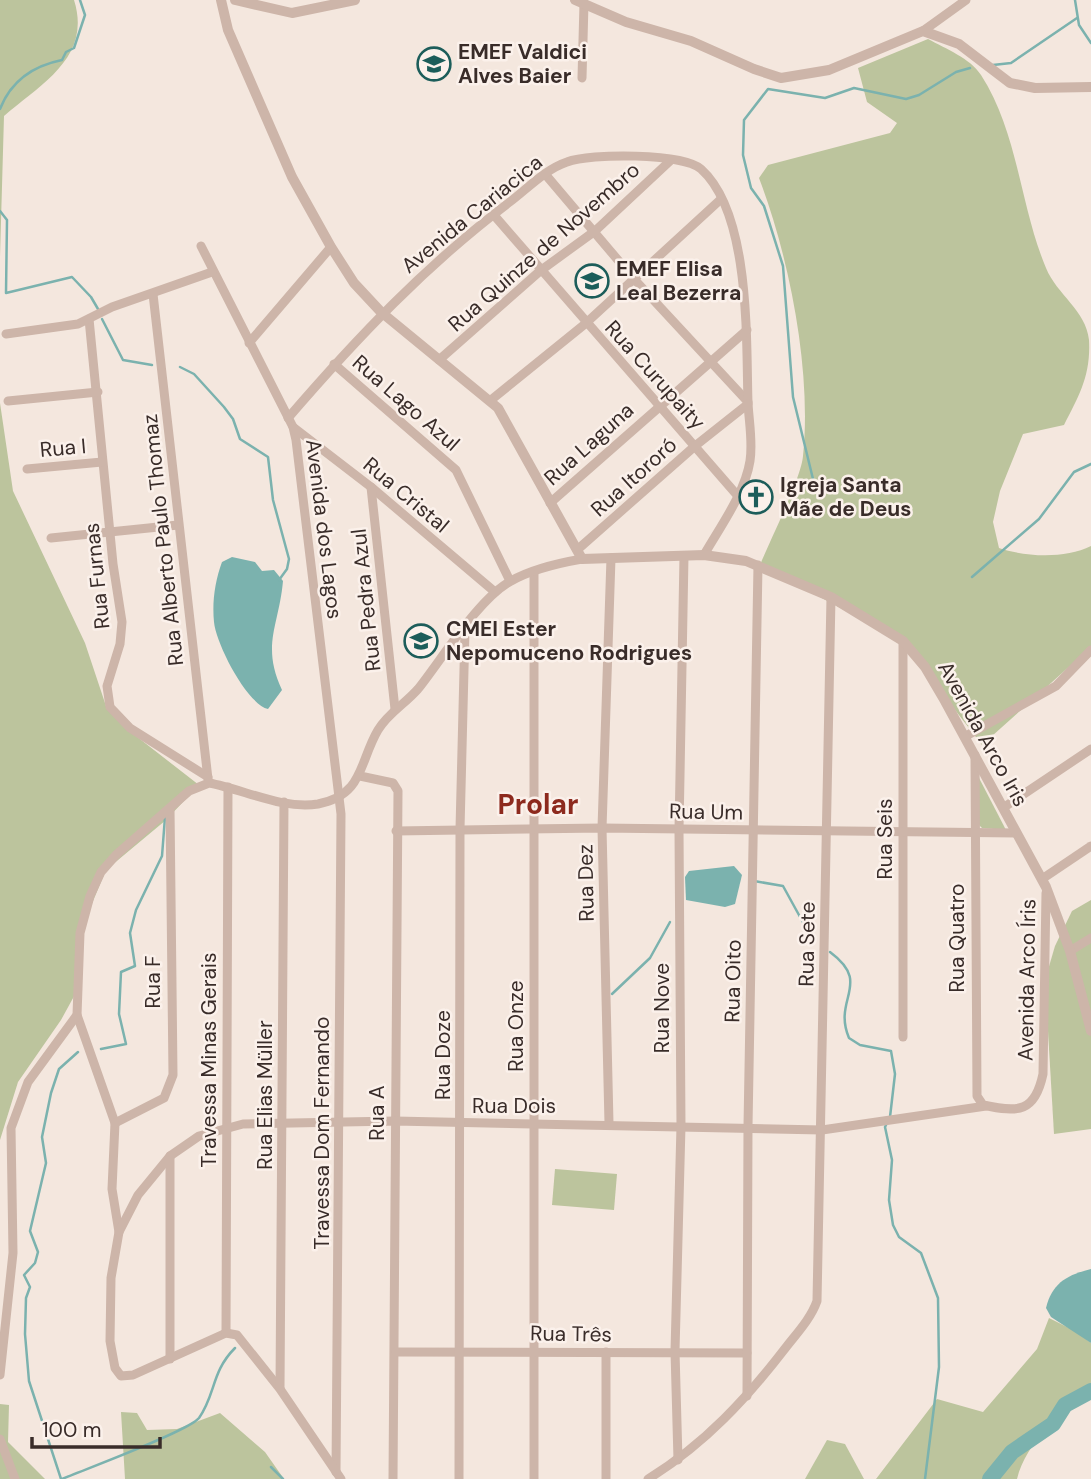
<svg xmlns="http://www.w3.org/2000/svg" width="1091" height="1479" viewBox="0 0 1091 1479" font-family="'DM Sans',sans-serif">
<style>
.green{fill:#bcc49d}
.water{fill:#7bb2ae}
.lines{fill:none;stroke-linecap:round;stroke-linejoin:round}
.stream{stroke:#7bb2ae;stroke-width:2.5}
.river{stroke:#7bb2ae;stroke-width:16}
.minor{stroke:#cdb5a9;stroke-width:9}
.tertiary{stroke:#cdb5a9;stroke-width:10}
.labels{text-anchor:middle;stroke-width:5;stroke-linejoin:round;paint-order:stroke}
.poi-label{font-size:21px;font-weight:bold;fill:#392c29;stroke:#fbf1eb;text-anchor:start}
.street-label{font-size:21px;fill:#392c29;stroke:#fbf1eb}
.district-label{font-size:28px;font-weight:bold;fill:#8d2a1e;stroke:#fbf1eb}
</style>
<rect width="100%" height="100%" fill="#f4e7de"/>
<!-- green -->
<g class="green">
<path d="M 0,0 L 74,0 C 92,57 42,83 4,116 L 0,257 Z"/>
<path d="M 928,39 C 946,49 970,58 981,75 C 1018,132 1020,206 1046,268 C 1057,295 1086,310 1089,340 C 1091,375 1079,396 1064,425 L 1023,434 L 1000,491 L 993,522 L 999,548 C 1026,557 1065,559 1091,546 L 1091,647 L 982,745 L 902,641 L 760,565 C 770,540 801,479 803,456 C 812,371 789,256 759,178 L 768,165 L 890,133 L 897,123 L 867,102 L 858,68 Z"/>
<polygon points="0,403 13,491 85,643 106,706 136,736 199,785 166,820 106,870 83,925 78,989 61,1020 18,1082 0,1140"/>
<polygon points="978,776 1006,830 982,828 978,824"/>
<polygon points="1091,900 1091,1129 1054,1134 1045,980 1055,946 1072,911"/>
<polygon points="555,1169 617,1174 614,1210 552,1205"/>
<path d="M 1049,1318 L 1077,1332 L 1091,1343 L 1091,1390 C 1060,1415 1027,1440 1017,1479 L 876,1479 L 937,1399 L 983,1412 L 1037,1349 Z"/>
<polygon points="0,1404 9,1405 8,1442 45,1479 0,1479"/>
<polygon points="121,1412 137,1413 147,1430 177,1429 220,1413 265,1452 284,1479 125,1479"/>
<polygon points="827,1440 845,1444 864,1479 805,1479"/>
</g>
<!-- water -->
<g class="water">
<path d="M 232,557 L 255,562 L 262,571 L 274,570 L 283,581 C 279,626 261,645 282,690 L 268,709 C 247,704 216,644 214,622 C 212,602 215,581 222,562 Z"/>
<polygon points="734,866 742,875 735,904 725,907 686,900 685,877 689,871"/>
<path d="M 1091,1269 L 1091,1343 L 1051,1317 L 1046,1308 C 1052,1283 1067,1275 1091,1269 Z"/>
</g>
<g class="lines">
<!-- stream -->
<g class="stream">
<polyline points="1075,0 1079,25 1091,43"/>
<polyline points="993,65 1011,63 1077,18"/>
<path d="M 0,109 C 11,81 32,66 62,60 L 66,52 L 74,48 L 85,15 L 80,0"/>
<polyline points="0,211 7,220 6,293 72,277 91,297 98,309"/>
<polyline points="102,319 123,360 152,365"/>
<polyline points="180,367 194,374 224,407 233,419 240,439 268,457 273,500 289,559 287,569 279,580"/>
<polyline points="813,479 793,397 783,266 764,206 751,188 743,155 744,120 768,89 825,98 854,88 906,99 919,95 956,72 970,68"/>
<polyline points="972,577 1039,519 1074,472 1091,464"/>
<polyline points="754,881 783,886 810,935"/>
<path d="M 830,952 C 873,984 832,998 849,1038 L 860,1045 L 891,1051 L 895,1074 L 890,1117"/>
<polyline points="612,994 650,958 670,922"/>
<polyline points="101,1049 126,1044 119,1014 121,972 135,966 130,933 136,910 162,856 165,817"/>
<polyline points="887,1123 885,1127 892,1160 889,1200 893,1225 899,1237 921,1253 938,1298 939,1367 925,1479"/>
<polyline points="271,1467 283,1479"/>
<polyline points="61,1479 29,1381 25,1334 26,1298 30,1287 24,1275 35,1263 38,1252 30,1231 46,1163 42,1137 51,1093 59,1069 78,1052"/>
<path d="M 62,1479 C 83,1470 189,1431 199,1418 C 216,1394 211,1372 235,1348"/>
</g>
<!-- river -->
<polyline class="river" points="990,1479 1012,1452 1053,1424 1065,1405 1091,1391"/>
<!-- minor -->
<g class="minor">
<polyline points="923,31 966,0"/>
<polyline points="582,78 584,3"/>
<polyline points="545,174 634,279 748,402"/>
<polyline points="493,214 737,495"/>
<polyline points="201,246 293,427 296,440 341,814 336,1472"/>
<polyline points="153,294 208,779"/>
<polyline points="89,319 113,564 122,622 120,644 107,686 110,707 130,728 208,777"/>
<polyline points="6,334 78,324 112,307 212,272"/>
<polyline points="249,343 331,247"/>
<polyline points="439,360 540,271 595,231 671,160"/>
<polyline points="334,364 456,470 510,581"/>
<polyline points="491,400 585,324 720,200"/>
<polyline points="8,401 98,392"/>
<path d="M 288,418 C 356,339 427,264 511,201 C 528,188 546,169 567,162 C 590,153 683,153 701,169 C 751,214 746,341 748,403 C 749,422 753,442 750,461 C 745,493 720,527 704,555"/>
<polyline points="293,427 371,487 495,592"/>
<polyline points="27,469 102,462"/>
<polyline points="371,487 395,709"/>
<polyline points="550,503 747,330"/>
<polyline points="51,538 178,525"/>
<polyline points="577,550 695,446 748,404"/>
<polyline points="534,572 534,1479"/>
<polyline points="903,641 903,1037"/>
<polyline points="966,736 1056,686 1091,650"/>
<path d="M 975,755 L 977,1096 L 983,1105 C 1019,1113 1035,1112 1043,1074 L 1046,893"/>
<polyline points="360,776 393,783 398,791 393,1479"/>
<polyline points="1003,808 1091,749"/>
<polyline points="396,831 602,828 1016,833"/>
<polyline points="1042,879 1091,846"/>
<polyline points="1070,951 1091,938"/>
<polyline points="77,1015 115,1123 112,1189 119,1232 111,1278 110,1341 115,1368 121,1376 133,1375 226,1333 237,1335 280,1389 341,1479"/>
<polyline points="115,1123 164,1098 173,1075 170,808"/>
<polyline points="609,1123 602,828 611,558"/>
<polyline points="119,1232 138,1195 170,1156 199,1136 243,1124 395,1121 822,1130 986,1106"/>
<polyline points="226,1333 228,787"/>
<polyline points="396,1352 747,1353"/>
<polyline points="170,1359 170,1156"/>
<path d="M 0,1375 L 13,1253 L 11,1128 L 28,1082 L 77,1015 L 80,933 L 90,896 L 101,872 L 116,855 L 189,791 L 209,783 C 243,789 283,810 318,804 C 364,795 359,762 378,730 C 388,713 405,704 418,689 C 442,659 479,598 511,581 C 532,569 559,563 582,559"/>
<polyline points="280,1388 284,802"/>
<polyline points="747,1396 748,1126 758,565"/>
<polyline points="0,1439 15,1479"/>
<polyline points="678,1460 675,1351 681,1126 679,830 684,556"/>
<polyline points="459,1479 460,829 465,630"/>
<polyline points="606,1479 606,1352"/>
<path d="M 648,1479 C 705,1444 747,1398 787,1346 C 798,1332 811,1318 817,1301 L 831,597"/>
</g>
<!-- tertiary -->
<g class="tertiary">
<polyline points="221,0 228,30 292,177 331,247 354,283 381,312 498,408 582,559 704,555 746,561 831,597 903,641 925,667 945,701 1046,887 1070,951 1091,1031"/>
<polyline points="235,0 292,13 355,0"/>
<polyline points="575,0 626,22 691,41 754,69 781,78 829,70 923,31 959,44 1010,83 1035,88 1091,87"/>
</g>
</g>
<!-- icons -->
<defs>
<symbol id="school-ring" viewBox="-11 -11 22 22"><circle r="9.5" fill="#fbf1eb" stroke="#1c5d5a" stroke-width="1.5"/><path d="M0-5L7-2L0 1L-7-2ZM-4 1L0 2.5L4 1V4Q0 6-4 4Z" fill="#1c5d5a"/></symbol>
<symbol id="church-ring" viewBox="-11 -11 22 22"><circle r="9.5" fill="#fbf1eb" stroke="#1c5d5a" stroke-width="1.5"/><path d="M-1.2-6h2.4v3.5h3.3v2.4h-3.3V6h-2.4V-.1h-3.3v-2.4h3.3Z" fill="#1c5d5a"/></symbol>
</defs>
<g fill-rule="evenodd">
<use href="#school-ring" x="415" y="45" width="38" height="38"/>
<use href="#school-ring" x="573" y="262" width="38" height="38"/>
<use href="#church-ring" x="737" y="478" width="38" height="38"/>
<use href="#school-ring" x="402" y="622" width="38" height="38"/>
</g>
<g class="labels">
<!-- poi labels -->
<g class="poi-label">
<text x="458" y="59">EMEF Valdici<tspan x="458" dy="24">Alves Baier</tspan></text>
<text x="616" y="276">EMEF Elisa<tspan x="616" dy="24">Leal Bezerra</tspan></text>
<text x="780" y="492">Igreja Santa<tspan x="780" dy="24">Mãe de Deus</tspan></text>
<text x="446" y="636">CMEI Ester<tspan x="446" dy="24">Nepomuceno Rodrigues</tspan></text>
</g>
<!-- street labels -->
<g class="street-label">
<text transform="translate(472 214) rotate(-39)" y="7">Avenida Cariacica</text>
<text transform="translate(544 247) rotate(-41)" y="7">Rua Quinze de Novembro</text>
<text transform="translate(655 375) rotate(48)" y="7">Rua Curupaity</text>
<text transform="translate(406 403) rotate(41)" y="7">Rua Lago Azul</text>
<text transform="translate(589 444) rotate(-42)" y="7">Rua Laguna</text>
<text transform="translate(63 448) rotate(-5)" y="7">Rua I</text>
<text transform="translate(634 477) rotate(-42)" y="7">Rua Itororó</text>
<text transform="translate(406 495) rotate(40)" y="7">Rua Cristal</text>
<text transform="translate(324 529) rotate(83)" y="7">Avenida dos Lagos</text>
<text transform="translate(163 540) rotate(-96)" y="7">Rua Alberto Paulo Thomaz</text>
<text transform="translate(97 576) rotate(-96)" y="7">Rua Furnas</text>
<text transform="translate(366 600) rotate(-96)" y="7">Rua Pedra Azul</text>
<text transform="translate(983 734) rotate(61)" y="7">Avenida Arco Iris</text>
<text transform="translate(706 812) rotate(1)" y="7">Rua Um</text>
<text transform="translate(885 839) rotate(-90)" y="7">Rua Seis</text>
<text transform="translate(586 883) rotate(-91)" y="7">Rua Dez</text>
<text transform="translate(957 938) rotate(-90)" y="7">Rua Quatro</text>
<text transform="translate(807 944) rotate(-89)" y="7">Rua Sete</text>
<text transform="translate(1027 980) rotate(-89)" y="7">Avenida Arco Íris</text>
<text transform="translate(733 981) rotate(-89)" y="7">Rua Oito</text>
<text transform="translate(153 982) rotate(-90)" y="7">Rua F</text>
<text transform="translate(662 1008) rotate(-90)" y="7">Rua Nove</text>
<text transform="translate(516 1026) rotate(-90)" y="7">Rua Onze</text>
<text transform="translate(443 1055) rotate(-90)" y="7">Rua Doze</text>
<text transform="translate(209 1060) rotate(-90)" y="7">Travessa Minas Gerais</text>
<text transform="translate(265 1095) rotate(-90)" y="7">Rua Elias Müller</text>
<text x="514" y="1113">Rua Dois</text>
<text transform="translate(377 1113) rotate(-90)" y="7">Rua A</text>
<text transform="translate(322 1133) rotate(-90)" y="7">Travessa Dom Fernando</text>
<text transform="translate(571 1334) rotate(1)" y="7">Rua Três</text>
</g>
<!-- district labels -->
<g class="district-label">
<text x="538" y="814">Prolar</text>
</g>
</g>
<!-- scale -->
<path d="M32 1437v10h128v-10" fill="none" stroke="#392c29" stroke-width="3.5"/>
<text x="42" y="1437" font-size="21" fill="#392c29" stroke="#fbf1eb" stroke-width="5" paint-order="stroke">100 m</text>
</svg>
